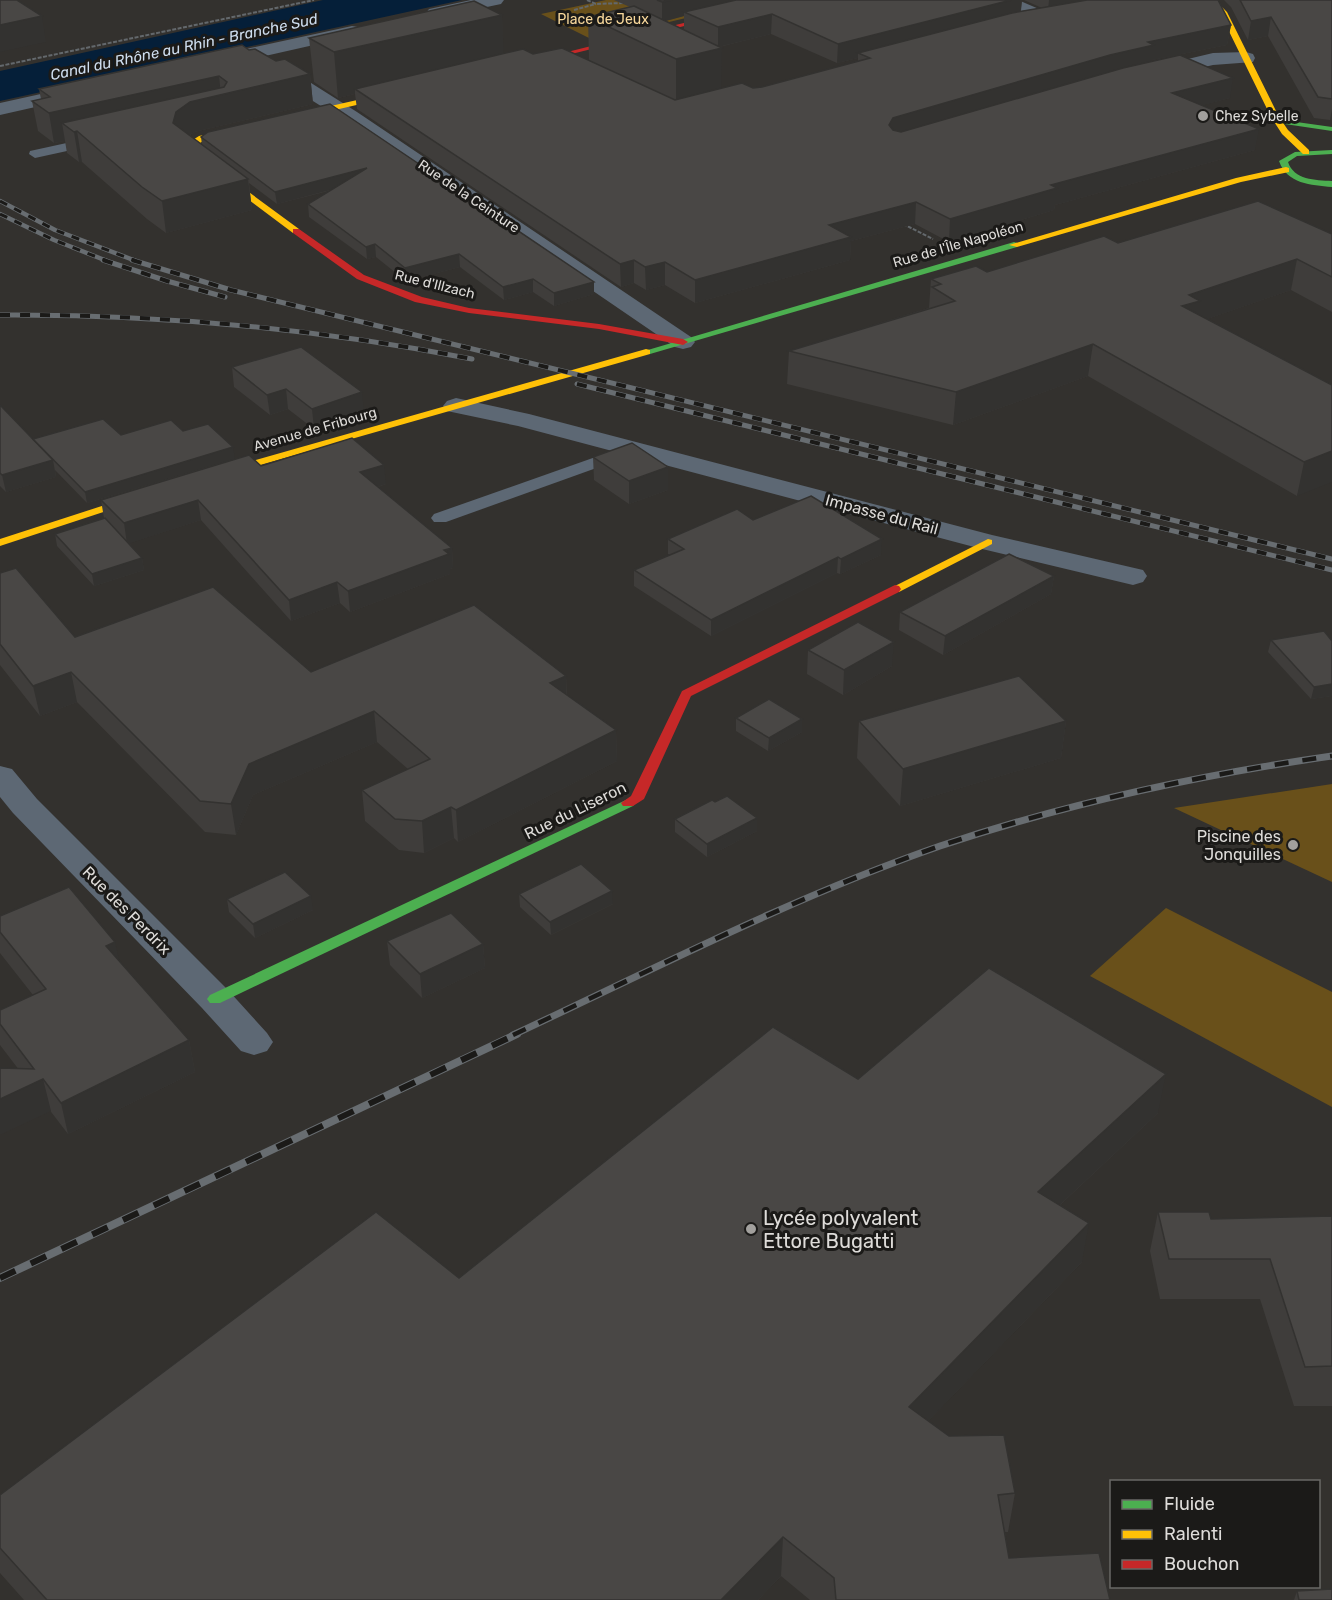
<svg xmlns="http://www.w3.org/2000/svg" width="1332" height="1600" viewBox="0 0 1332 1600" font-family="Rubik,sans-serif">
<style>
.green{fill:#69501a}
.water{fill:#051f39}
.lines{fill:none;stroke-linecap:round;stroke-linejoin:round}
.path{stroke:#63686c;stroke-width:2;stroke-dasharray:4 1.5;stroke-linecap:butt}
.lane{fill:#5d6874;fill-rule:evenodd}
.street{fill:#5d6874;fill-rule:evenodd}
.fast{fill:#4caf50;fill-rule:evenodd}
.slow{fill:#ffc107;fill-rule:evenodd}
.jam{fill:#c62828;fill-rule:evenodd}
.rail-far3-casing{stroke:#686d71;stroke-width:4.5}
.rail-far2-casing{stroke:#686d71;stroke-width:5}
.rail-far1-casing{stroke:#686d71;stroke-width:7}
.rail-casing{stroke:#686d71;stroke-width:8}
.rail-far3{stroke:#1b1a18;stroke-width:3;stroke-dasharray:8;stroke-linecap:butt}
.rail-far2{stroke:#1b1a18;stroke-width:4;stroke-dasharray:10;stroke-linecap:butt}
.rail-far1{stroke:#1b1a18;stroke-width:4.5;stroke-dasharray:14;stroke-linecap:butt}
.rail{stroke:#1b1a18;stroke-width:6;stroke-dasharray:17;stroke-linecap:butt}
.wall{fill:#3f3d3b;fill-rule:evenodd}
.shaded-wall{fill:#333230}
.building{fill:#494745;stroke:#333230;stroke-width:1.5}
.poi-dot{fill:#a2a09d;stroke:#1b1a18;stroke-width:2}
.labels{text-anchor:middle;stroke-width:6;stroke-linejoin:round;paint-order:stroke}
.far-park-label{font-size:14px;fill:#f8d89b;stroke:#1b1a18}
.far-poi-label{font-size:14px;fill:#dedcd9;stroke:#1b1a18;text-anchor:start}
.far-street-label{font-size:14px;fill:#dedcd9;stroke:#1b1a18}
.far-water-label{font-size:15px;font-style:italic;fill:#ceddee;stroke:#1b1a18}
.street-label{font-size:16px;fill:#dedcd9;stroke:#1b1a18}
.poi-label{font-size:16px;fill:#dedcd9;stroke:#1b1a18;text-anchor:end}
.near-poi-label{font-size:20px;fill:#dedcd9;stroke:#1b1a18;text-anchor:start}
</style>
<rect width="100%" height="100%" fill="#33312e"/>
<!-- green -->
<g class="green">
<polygon points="606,0 762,0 593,40 541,14"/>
<polygon points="1332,784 1332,882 1174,808"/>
<polygon points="1166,908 1332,992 1332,1107 1090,976"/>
</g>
<!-- water -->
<polygon class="water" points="323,0 462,0 0,101 0,71"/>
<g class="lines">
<!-- path -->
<g class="path">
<polyline points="587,0 596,4 624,3"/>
<polyline points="574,10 596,4"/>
<polyline points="0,66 314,0"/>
<polyline points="903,224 933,239"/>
</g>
<!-- lane -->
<g class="lane">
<polygon points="94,137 100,141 99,144 35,158 29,154 30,151"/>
<polygon points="621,448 627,449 629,453 627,457 446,522 434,522 431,518 434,514"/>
</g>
<!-- street -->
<g class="street">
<polygon points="471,0 504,0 501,4 435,18 429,17 426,13 429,9"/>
<polygon points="994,0 1018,0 1053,15 1056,19 1053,23 1041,23 997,4"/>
<polygon points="352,26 358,27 361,31 358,35 239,62 232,60 230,56 232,52"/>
<polygon points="1246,52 1253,54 1255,58 1253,62 1213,65 1153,79 1146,77 1144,73 1146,69 1213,53"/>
<polygon points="274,62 281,64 357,112 691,337 695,342 691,347 683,349 675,347 343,120 267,72 265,68 267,64"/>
<polygon points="77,86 84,88 87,92 84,96 0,115 0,103"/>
<polygon points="456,398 529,414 992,535 1143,570 1147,576 1143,582 1133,585 978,548 518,426 447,411 443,406 447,401"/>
<polygon points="0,766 12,769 37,799 228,990 267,1033 273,1042 267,1051 254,1055 241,1051 202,1008 13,813 0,797"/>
</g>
<!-- fast -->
<g class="fast">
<polygon points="1275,119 1332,127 1332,131 1278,123 1274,121"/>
<path d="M 1332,150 L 1332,154 L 1297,156 L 1288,162 C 1294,180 1315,180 1332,181 L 1332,187 C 1311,185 1287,184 1279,161 L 1295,152 Z"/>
<polygon points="1014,242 1017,243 1017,247 650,354 642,354 641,352"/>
<polygon points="628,799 635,803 633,806 220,1003 210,1003 207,999 210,995"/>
</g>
<!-- slow -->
<g class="slow">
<polygon points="1207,0 1215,0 1227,12 1279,117 1288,130 1309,150 1309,154 1303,154 1282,134 1271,117 1220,13"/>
<polygon points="401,90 404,90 404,94 205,140 195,146 193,151 299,229 299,233 293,233 185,152 188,143 199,136"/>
<polygon points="1286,167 1289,168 1289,172 1241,182 1017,247 1009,245 1236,178"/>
<polygon points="646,349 650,350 650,354 218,477 210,477 209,475 210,473"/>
<polygon points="145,492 149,493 149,497 0,546 0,539"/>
<polygon points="988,539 992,540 992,544 899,592 891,592 889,589"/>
</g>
<!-- jam -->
<g class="jam">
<polygon points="776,0 789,0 527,65 523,63"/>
<polygon points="293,229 299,229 364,275 422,297 469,308 599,324 683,339 688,342 683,345 599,329 469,313 415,302 357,279 293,233"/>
<polygon points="895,585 899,586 901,589 899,592 691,696 644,799 633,806 623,806 621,803 631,796 682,691"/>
</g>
<defs>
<g id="rail-far3">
<polyline points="0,201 55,230 136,261"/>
<polyline points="0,214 54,240 107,261"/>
</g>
<g id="rail-far2">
<polyline points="103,260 167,281 225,297"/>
<polyline points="132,260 231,290 1332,559"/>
<path d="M 0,315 C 160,314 315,328 472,359"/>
<polyline points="577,384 1332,570"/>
</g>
<path id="rail-far1" d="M 513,1035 C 654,969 793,897 940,846 C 1068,803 1199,775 1332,756"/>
<polyline id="rail" points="0,1278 517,1034"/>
</defs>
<!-- rail-far3 casing -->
<use href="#rail-far3" class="rail-far3-casing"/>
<!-- rail-far2 casing -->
<use href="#rail-far2" class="rail-far2-casing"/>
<!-- rail-far1 casing -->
<use href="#rail-far1" class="rail-far1-casing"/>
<!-- rail casing -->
<use href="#rail" class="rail-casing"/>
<!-- rail-far3 -->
<use href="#rail-far3" class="rail-far3"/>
<!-- rail-far2 -->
<use href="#rail-far2" class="rail-far2"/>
<!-- rail-far1 -->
<use href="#rail-far1" class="rail-far1"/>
<!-- rail -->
<use href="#rail" class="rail"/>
</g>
<!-- wall -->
<g class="wall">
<path d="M 614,0 L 1022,0 L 1021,11 L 1042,8 L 1024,0 L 1218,0 L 1231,25 L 1227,45 L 1152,60 L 1152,61 L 1230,98 L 1202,105 L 1255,150 L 1055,205 L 1054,210 L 949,242 L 915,224 L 851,241 L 850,260 L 695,303 L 665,285 L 646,290 L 634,283 L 621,287 L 357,109 L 355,94 L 338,98 L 314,82 L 309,38 L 502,15 L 503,54 L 533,54 L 589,60 L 588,17 L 630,7 ZM 684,16 L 684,30 L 665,21 ZM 771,34 L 837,63 L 858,58 L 858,61 L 762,87 L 721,88 L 719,47 Z"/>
<polygon points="1224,0 1332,0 1332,120 1330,120 1314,118 1268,36 1248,40 1231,7"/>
<polygon points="242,45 249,50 255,49 276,61 285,59 310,74 313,104 194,132 190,135 202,145 201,137 208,132 330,104 594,282 594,294 554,306 533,292 504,300 460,267 406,281 376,257 367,259 309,217 308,204 332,190 277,204 249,183 252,210 166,233 147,219 82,162 79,162 67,153 65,141 54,143 38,131 32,101 41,99 39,89"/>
<polygon points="1332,234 1332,312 1291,290 1207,319 1332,385 1297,496 1088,376 953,425 787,384 789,351 929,308 931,279 987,272 1118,243"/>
<polygon points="232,367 364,412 314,429 288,409 270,415 234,387"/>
<polygon points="0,405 33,439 183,431 235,459 261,466 386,484 378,487 452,548 453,568 450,569 450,574 350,612 340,603 291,621 201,520 129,543 142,558 144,570 94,586 57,546 55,534 104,518 101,500 209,467 87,503 55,470 56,477 6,492 0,486"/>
<polygon points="593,457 668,467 668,490 629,504 594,480"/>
<polygon points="753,520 881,555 840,574 837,573 711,636 634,586 634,570 670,555 668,554 668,539"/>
<polygon points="0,573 75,637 311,672 566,676 567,695 616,730 617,761 458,842 454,838 424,853 399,850 365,821 362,790 408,769 377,742 253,795 236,835 205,832 77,702 40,716 0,665"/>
<polygon points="1054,576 1051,594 943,655 899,630 900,612"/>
<polygon points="1271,640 1332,641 1332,696 1311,699 1268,652"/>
<polygon points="808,650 892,666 843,695 807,674"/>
<polygon points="736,718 802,732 768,751 736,731"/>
<polygon points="859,721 1066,721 1061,758 900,806 857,758"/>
<polygon points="715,802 757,818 757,831 707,857 675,832 675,819"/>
<polygon points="519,894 613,904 551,935 520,907"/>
<polygon points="227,899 313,910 255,938 229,912"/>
<polygon points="0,916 119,961 189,1040 195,1072 68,1134 0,1045 0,1010 33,995 0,953"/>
<polygon points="387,941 483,944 485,968 422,998 390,965"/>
<polygon points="858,1079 1158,1113 1060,1205 1082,1262 928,1421 1015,1493 1008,1532 1005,1532 1009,1558 1110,1600 810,1600 781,1576 758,1600 24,1600 0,1573 0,1495 459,1278"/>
<polygon points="1158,1212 1211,1219 1332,1216 1332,1406 1294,1406 1260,1299 1160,1299 1150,1251"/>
<polygon points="1297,1591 1332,1600 1294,1600"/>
</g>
<!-- shaded-wall -->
<g class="shaded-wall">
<polygon points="672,0 753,0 684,12 684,16 662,22 662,2"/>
<polygon points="1011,0 1022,0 1020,16 858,53 858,58 837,63 838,44"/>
<polygon points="1049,0 1110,0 1048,11"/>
<polygon points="772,14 771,34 718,47 718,27"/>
<polygon points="502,15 504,59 355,89 355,94 338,98 334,52"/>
<polygon points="42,16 46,42 0,52 0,25"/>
<polygon points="1271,17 1268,36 1248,40 1251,21"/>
<polygon points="1231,25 1227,45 1152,60 1152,65 891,139 889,125 893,118 1148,42"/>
<polygon points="722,48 721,93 676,105 676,59"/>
<polygon points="310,74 313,104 194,132 180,142 77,131 82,162 79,162 74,132 62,123 65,141 54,143 49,113 219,76 221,95"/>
<polygon points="1233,78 1230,98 1169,114 1172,93"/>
<polygon points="1332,109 1332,120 1330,120"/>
<polygon points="1259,129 1255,150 1055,205 1054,210 949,242 950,219 1051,185"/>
<polygon points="367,168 368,180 277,204 275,192"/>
<polygon points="248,179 252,210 166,233 162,201"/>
<polygon points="916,202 915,224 851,241 850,260 695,303 695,280 829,225"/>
<polygon points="375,244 376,257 367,259 366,247"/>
<polygon points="459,254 460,267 406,281 405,268"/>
<polygon points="1297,259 1291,290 1196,323 1182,306 1189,295"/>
<polygon points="634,260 634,283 621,287 620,264"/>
<polygon points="665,262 665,285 646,290 645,267"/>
<polygon points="533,279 533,292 504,300 503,287"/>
<polygon points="594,282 594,294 554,306 554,293"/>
<polygon points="1093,344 1088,376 953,425 956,392"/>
<polygon points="286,389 288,409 270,415 267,395"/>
<polygon points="362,392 364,412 314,429 312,409"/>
<polygon points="233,447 235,459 87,503 85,492"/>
<polygon points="1332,451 1332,482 1297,496 1304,462"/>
<polygon points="53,460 56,477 6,492 2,475"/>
<polygon points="384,465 386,484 362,492 360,472"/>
<polygon points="668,467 668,490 629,504 629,481"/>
<polygon points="198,500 201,520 127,544 124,523"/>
<polygon points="882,539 881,555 840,574 841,559"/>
<polygon points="452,548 453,568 450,569 450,574 350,612 348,591"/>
<polygon points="838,557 837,573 711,636 711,620"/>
<polygon points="142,558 144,570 94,586 92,574"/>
<polygon points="1054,576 1051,594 943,655 945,636"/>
<polygon points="337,582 340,603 291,621 289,600"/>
<polygon points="894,642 892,666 843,695 844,670"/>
<polygon points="71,672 77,702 40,716 33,686"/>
<polygon points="566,676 567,706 550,683"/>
<polygon points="1332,684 1332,696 1311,699 1314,687"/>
<polygon points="374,711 377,742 253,795 236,835 231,804 249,764"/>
<polygon points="802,719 802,732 768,751 769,738"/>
<polygon points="1066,721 1061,758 900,806 903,769"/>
<polygon points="616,730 617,761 458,842 456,810"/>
<polygon points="451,807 454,838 424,853 422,821"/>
<polygon points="757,818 757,831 707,857 707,844"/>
<polygon points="612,891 613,904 551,935 550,922"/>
<polygon points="311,896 313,910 255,938 253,924"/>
<polygon points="115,942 122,973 106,946"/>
<polygon points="483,944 485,968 422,998 420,974"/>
<polygon points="189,1040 195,1072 68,1134 61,1103"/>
<polygon points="1166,1074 1158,1113 1032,1231 1038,1192"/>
<polygon points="43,1079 51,1111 0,1135 0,1099"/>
<polygon points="1089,1223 1082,1262 904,1446 909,1407"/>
<polygon points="783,1537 781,1576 758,1600 721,1600"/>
</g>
<!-- building -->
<g class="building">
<polygon points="0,0 17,0 42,16 0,25"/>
<polygon points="657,0 672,0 662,2"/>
<polygon points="736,0 1011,0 838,44 772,14 718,27 684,12"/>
<polygon points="1087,0 1218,0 1231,25 1148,42 1154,45 1110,55 893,118 889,125 893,130 901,132 1123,68 1180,55 1233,78 1172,93 1259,129 1051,185 1057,188 950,219 916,202 829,225 851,237 695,280 665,262 645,267 634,260 620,264 355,89 523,49 533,54 562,48 675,100 742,83 753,88 762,87 870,58 858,53 1012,13"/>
<polygon points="1240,0 1332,0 1332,99 1318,97 1271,17 1251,21"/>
<polygon points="474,1 502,15 334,52 309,38"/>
<polygon points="634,6 722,48 676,59 588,17"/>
<polygon points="242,45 249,50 255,49 276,61 285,59 310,74 190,102 176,112 173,123 248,179 162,201 142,187 77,131 74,132 62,123 224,87 227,82 219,76 49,113 32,101 50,97 39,89"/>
<polygon points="330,104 594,282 554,293 533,279 503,287 459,254 405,268 375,244 366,247 308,204 367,168 275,192 201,137 208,132"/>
<polygon points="1258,201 1332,234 1332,277 1297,259 1189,295 1200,301 1182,306 1332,385 1332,451 1304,462 1093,344 956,392 789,351 955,301 932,287 941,284 931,279 976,266 987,272 1104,236 1118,243"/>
<polygon points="301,347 362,392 312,409 286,389 267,395 232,367"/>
<polygon points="0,405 53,460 2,475 0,473"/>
<polygon points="103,419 121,435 171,420 183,431 208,424 233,447 85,492 33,439"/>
<polygon points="352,438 384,465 360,472 452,548 444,550 449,554 348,591 337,582 289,600 198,500 124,523 101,500 249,455 261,466"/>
<polygon points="632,443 668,467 629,481 593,457"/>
<polygon points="811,496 882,539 841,559 838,557 711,620 634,570 684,549 668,539 737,509 753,520"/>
<polygon points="105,518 142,558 92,574 55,534"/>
<polygon points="1009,554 1054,576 945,636 900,612"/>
<polygon points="16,568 75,637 213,587 311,672 474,605 566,676 550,683 616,730 456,810 451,807 422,821 395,819 362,790 430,759 374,711 249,764 231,804 200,801 71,672 33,686 0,644 0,573"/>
<polygon points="858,622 894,642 844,670 808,650"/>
<polygon points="1324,631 1332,641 1332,684 1314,687 1271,640"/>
<polygon points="1019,676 1066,721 903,769 859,721"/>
<polygon points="769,699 802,719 769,738 736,718"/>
<polygon points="727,796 757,818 707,844 675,819 712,800 715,802"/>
<polygon points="581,864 612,891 550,922 519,894"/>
<polygon points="285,872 311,896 253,924 227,899"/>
<polygon points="69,887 115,942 106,946 189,1040 61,1103 43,1079 0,1099 0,1068 34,1069 0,1024 0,1010 46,989 0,932 0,916"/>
<polygon points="451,913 483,944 420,974 387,941"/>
<polygon points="989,968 1166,1074 1038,1192 1089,1223 909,1407 949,1436 1004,1435 1015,1493 998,1495 1009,1558 1099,1553 1110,1600 836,1600 834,1578 783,1537 721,1600 47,1600 0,1548 0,1495 376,1212 459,1278 773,1027 858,1079"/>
<polygon points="1158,1212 1209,1212 1211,1219 1332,1216 1332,1366 1305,1367 1270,1259 1169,1259"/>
<polygon points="1332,1589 1332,1600 1299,1600 1297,1591"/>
</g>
<!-- markers -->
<g class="poi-dot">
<circle cx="1203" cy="116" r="6"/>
<circle cx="1293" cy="845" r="6"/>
<circle cx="751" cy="1229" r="6"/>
</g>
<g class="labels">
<!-- far-park labels -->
<g class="far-park-label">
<text x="603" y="24">Place de Jeux</text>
</g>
<!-- far-poi labels -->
<g class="far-poi-label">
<text x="1215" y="121">Chez Sybelle</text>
</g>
<!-- far-street labels -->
<g class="far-street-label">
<text transform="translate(469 196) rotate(34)" y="5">Rue de la Ceinture</text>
<text transform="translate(958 244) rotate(-16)" y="5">Rue de l'Île Napoléon</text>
<text transform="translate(435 284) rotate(14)" y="5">Rue d'Illzach</text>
<text transform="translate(315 429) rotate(-16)" y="5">Avenue de Fribourg</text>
</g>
<!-- far-water labels -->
<g class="far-water-label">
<text transform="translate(184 47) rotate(-12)" y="5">Canal du Rhône au Rhin - Branche Sud</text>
</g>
<!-- street labels -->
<g class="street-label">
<text transform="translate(882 514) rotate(15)" y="6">Impasse du Rail</text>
<text transform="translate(575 810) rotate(-26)" y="6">Rue du Liseron</text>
<text transform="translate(127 910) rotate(45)" y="6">Rue des Perdrix</text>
</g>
<!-- poi labels -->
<g class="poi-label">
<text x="1281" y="842">Piscine des<tspan x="1281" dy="18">Jonquilles</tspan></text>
</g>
<!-- near-poi labels -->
<g class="near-poi-label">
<text x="763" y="1225">Lycée polyvalent<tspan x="763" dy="23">Ettore Bugatti</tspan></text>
</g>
</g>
<!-- legend -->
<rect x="1110" y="1480" width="210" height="108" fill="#1b1a18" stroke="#696865" stroke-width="1.5"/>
<rect x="1122" y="1500" width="30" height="9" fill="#4caf50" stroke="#696865" stroke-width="1.5"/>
<text x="1164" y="1510" font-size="18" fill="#dedcd9">Fluide</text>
<rect x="1122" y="1530" width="30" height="9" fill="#ffc107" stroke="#696865" stroke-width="1.5"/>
<text x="1164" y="1540" font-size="18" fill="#dedcd9">Ralenti</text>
<rect x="1122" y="1560" width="30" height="9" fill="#c62828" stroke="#696865" stroke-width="1.5"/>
<text x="1164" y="1570" font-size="18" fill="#dedcd9">Bouchon</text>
</svg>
